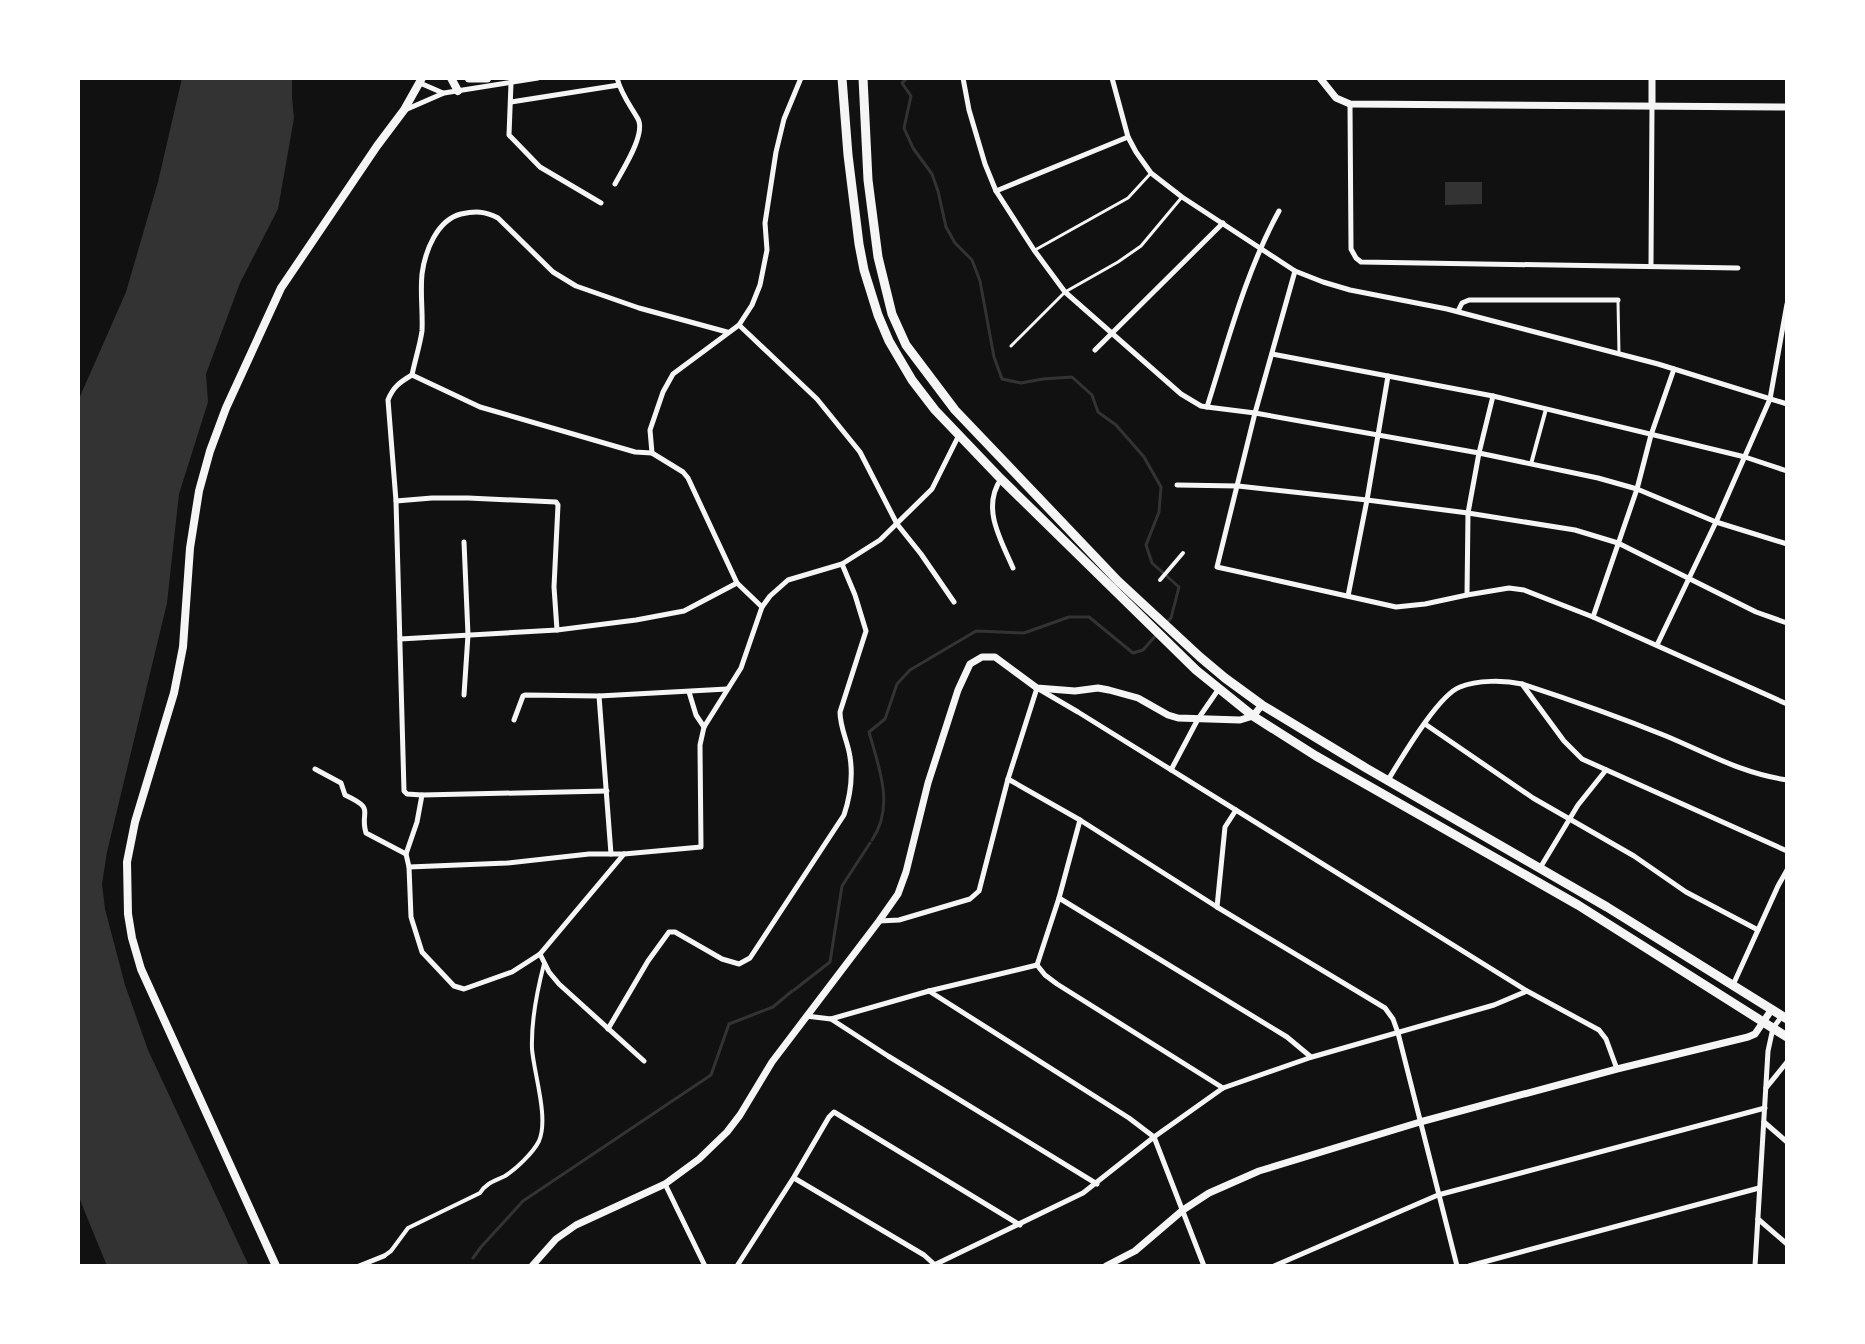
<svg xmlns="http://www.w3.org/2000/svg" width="1865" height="1344" viewBox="0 0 1865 1344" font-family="'Roboto Condensed',sans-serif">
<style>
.water{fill:#333}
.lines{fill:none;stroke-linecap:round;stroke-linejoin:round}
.stream{stroke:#333;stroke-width:3}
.service{stroke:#f5f5f5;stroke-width:3}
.pedestrian{stroke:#f5f5f5;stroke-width:4}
.minor{stroke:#f5f5f5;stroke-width:5}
.tertiary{stroke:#f5f5f5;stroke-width:7}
.secondary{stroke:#f5f5f5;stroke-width:8}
.primary{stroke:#f5f5f5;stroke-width:9}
</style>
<rect width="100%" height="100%" fill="#111"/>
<!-- water -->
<g class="water">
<polygon points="182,78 292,78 292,98 294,118 278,209 240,283 206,374 208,402 179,494 167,603 107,852 102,884 105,909 125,985 148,1050 249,1266 107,1266 78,1195 78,401 126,292 158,182"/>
<polygon points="1482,182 1482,204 1445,205 1445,182"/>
</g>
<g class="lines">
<!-- stream -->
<g class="stream">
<polyline points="907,78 902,83 911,96 904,128 913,148 932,174 938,191 946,227 955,243 972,260 980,281 994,357 1002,379 1021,383 1043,379 1072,377 1092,395 1098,412 1116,425 1144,457 1161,487 1159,512 1146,545 1152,563 1179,587 1171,618 1168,621"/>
<path d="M 872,840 C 895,806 879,768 869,732 L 885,719 L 897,684 L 910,670 L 976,631 L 1024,633 L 1069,617 L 1089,617 L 1133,653 L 1143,650 L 1158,633"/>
<polyline points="794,990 830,962 842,886 870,843"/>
<polyline points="473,1258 481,1247 523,1201 711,1075 729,1024 773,1007 792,991"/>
</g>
<!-- service -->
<g class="service">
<polyline points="1035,250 1128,198 1151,173"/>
<polyline points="1618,301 1619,354"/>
<polyline points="1011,346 1065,292 1118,262 1141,246 1182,197"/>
</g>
<!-- pedestrian -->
<g class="pedestrian">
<polyline points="1531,464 1546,409"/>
<polyline points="1160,580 1183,553"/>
<path d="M 384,1256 L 391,1251 L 408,1228 L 480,1193 C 486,1183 495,1181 505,1176 C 516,1169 533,1153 539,1141 C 549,1118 534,1074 532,1049 C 531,1021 537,991 544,964"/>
</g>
<!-- minor -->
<g class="minor">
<polyline points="963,78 969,110 985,164 996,191 1034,250 1065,292 1181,394 1201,406 1207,407 1255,413 1479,453 1598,478 1637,489 1716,522 1787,544"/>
<polyline points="1112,78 1128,137 1136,152 1151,173 1182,197 1295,271 1323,282 1350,290 1447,309 1658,364 1787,404"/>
<polyline points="420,83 443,93"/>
<polyline points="511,83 509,135 540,167 601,203"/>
<polyline points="511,102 619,85"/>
<polyline points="1350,104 1351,249 1356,258 1361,262 1738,268"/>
<polyline points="405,110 444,93 538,78"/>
<path d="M 615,184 C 623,169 646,134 638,119 C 630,105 621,94 617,78"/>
<polyline points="996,191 1128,137"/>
<polyline points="1651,265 1652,106"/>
<polyline points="1295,271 1255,413 1217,567 1396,607 1425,604 1467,595 1509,588 1524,590 1593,617 1787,704"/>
<polyline points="1458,311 1462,303 1469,300 1618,300"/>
<polyline points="739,325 817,399 860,452 897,524 921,554 954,602"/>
<polyline points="1095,350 1223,223"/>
<polyline points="1272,354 1493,396 1745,457 1787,471"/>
<path d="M 412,375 C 400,382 393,387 388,400 L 396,501 L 404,791 L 407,794 L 422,795 L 607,791"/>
<path d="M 412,375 C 415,360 420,345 422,331 C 423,312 420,293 422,274 C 425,251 437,220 461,214 C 475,211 485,211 498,218 L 553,272 L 576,286 L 639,308 L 727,332"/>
<polyline points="412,375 480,407 635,452 652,453 683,472 688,478 737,583 762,607"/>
<path d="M 1207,407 C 1228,341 1246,271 1279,211"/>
<polyline points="652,453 650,430 663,392 673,374 739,325 752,305 760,285 767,250 765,223 776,152 784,119 801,78"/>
<path d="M 1001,479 C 981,508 1001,540 1013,568"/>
<polyline points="1177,485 1238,486 1367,500 1468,513 1575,530 1618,543 1756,612 1787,623"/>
<polyline points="396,501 432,498 468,498 556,502 558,505 554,587 557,630"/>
<polyline points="464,542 468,635 464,695"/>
<polyline points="1467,595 1468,513 1479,453 1493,396"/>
<polyline points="1348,596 1367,500 1388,376"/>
<polyline points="1593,617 1637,489 1651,435 1674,369"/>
<polyline points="400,639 557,630 636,620 684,611 737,583"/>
<polyline points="1657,645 1716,522 1770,399 1787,304"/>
<path d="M 1522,684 C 1571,700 1619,717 1666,736 C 1709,754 1741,773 1787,780"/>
<polyline points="689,692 696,715 704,727"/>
<polyline points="599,696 611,854"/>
<polyline points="514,720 523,696 525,695 599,696 727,689"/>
<polyline points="1425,724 1533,798 1634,856 1686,892 1758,930"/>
<path d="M 315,769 L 341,783 L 345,795 C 377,810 359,810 366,833 L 406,854"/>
<polyline points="1171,770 1198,719 1218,690"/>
<polyline points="1008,779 1080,820 1217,907 1385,1008 1393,1019 1398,1033 1457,1266"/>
<path d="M 1388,780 C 1401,759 1438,695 1460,687 C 1477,680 1504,680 1522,684 L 1564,741 L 1582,759 L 1787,851"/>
<polyline points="422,795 417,822 406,854 409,867 411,917 422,952 454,986 464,989 512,972 540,954 624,854"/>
<polyline points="409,867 507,863 589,854 624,854 701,847 700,745 704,727 741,668 762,607 770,596 788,580 842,564 880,540 932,489 959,435"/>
<polyline points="1540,868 1578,805 1606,770"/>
<polyline points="1059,898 1287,1037 1311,1057"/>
<polyline points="1217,907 1225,827 1236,810"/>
<polyline points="879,921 899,920 970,899 979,891 1008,779 1037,688 1078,712 1527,991 1599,1030 1606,1039 1617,1069"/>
<polyline points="540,954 549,972 559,984 644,1061"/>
<polyline points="1037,965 1045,975 1057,984 1223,1088"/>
<polyline points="1037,965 1059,898 1080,820"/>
<polyline points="1733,985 1778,886 1787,870"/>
<polyline points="929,991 1129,1118 1154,1137 1204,1266"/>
<polyline points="806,1016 831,1019 929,991 1037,965"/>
<polyline points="831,1019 888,1056 1097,1184"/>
<path d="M 608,1029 L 648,961 L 669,932 L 675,932 L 722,959 L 739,964 L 750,958 L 844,815 C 850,797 853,776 850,757 C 848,742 840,728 840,712 L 866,631 L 855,595 L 842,564"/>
<polyline points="1766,1088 1787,1062"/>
<polyline points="1764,1122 1787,1142"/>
<polyline points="794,1178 924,1255 935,1265"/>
<polyline points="665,1184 705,1266"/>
<polyline points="1758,1219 1787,1244"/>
<polyline points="359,1266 384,1256"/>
<polyline points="737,1266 794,1177 829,1117 834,1112 1020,1225"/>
<polyline points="932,1266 1083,1193 1154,1137 1223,1088 1312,1057 1494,1005 1527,991"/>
<polyline points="1274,1266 1438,1195 1765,1108"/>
<polyline points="1469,1266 1759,1188"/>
<polyline points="1755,1266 1768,1051 1773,1028 1782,1016"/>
</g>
<!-- tertiary -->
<g class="tertiary">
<polyline points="1320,78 1336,98 1350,104 1787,107"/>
<polyline points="1652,106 1652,78"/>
<polyline points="532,1266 556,1239 576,1225 665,1184 699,1159 727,1132 740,1115 772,1062 879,921 898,894 906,872 928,783 958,690 970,664 982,657 995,657 1037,688 1075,691 1098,688 1109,690 1138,698 1168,715 1178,718 1240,720 1253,716 1262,705"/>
<polyline points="1106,1266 1135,1251 1183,1210 1209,1193 1259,1171 1420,1122 1617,1069 1748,1037 1755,1034 1772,1009"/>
</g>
<!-- secondary -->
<g class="secondary">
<polyline points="451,78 458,91"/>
<polyline points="276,1266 141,969 132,938 128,914 127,862 135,822 174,693 183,647 190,548 199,491 210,451 226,408 281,288 377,146 404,110 422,78"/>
</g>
<!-- primary -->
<g class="primary">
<polyline points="469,78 487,78"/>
<polyline points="842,78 848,155 859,244 864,270 878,315 889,341 912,380 935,410 1001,479 1196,670 1253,716 1316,756 1578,905 1787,1037"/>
<polyline points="863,78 868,180 878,257 892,314 906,345 955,410 1118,581 1200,657 1225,678 1262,705 1366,768 1607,907 1787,1019"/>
</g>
</g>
<!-- border -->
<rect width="1865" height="1344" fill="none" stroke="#ffffff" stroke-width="160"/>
</svg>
